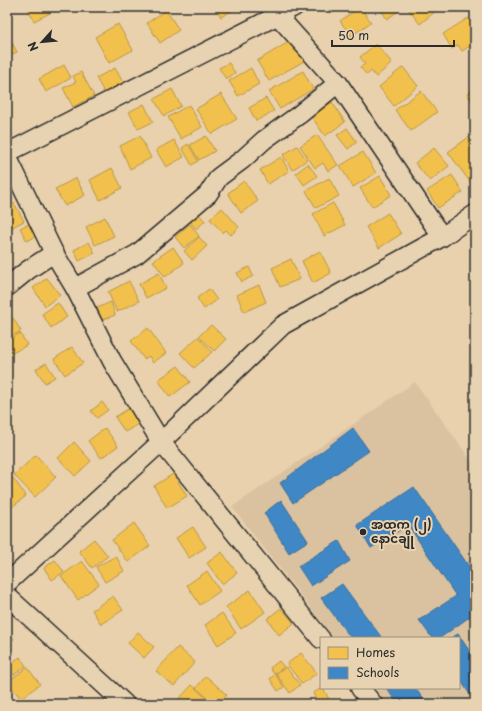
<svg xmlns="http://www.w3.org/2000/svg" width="482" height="711" viewBox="0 0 482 711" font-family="'Playpen Sans','Noto Sans Myanmar',sans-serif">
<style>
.built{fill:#dac2a0}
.homes{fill:#f2c14e;stroke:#b69444}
.schools{fill:#3f88c5;stroke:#396c97}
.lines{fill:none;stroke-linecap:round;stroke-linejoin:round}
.minor-casing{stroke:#2b2b2b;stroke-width:21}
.minor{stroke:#e7d3b1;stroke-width:18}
.poi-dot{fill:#2b2b2b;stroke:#e7d3b1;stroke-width:1.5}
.labels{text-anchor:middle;stroke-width:4;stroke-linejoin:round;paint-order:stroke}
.poi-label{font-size:12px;font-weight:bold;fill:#2b2b2b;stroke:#e7d3b1;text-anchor:start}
</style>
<rect width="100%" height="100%" fill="#e9d1ae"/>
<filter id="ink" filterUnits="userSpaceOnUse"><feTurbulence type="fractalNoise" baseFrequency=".025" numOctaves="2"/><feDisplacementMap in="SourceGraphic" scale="8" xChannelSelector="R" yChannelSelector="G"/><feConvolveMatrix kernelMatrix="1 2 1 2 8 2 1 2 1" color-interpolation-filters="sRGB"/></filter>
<g filter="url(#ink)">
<!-- built -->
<polygon class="built" points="415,382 475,466 475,558 474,558 475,561 475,704 386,704 373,688 459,688 459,638 334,638 232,507"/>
<!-- homes -->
<g class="homes">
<polygon points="32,7 47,7 50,13 34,21 28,9"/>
<polygon points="215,7 238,7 221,17"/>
<polygon points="360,7 371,22 351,36 340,21"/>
<polygon points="379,7 404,7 387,19"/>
<polygon points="414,7 436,7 438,9 420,24 409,10"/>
<polygon points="166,10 179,30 160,43 147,23"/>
<polygon points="468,18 475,28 475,43 462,51 458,45 452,49 443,34"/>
<polygon points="118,24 133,50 109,63 95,37"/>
<polygon points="10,39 17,52 7,58 7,41"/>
<polygon points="292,40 304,61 269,81 257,61"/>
<polygon points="376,44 392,63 376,77 371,71 367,75 360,67 365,64 360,57"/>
<polygon points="229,63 235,73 226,79 219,68"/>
<polygon points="64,65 71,78 46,92 39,79"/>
<polygon points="403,67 418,86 394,106 379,87"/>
<polygon points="115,68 124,84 105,94 96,78"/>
<polygon points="251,68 259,84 238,96 229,81"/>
<polygon points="303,71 313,89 280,109 269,91"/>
<polygon points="81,72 94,96 73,107 63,88 76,82 73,76"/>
<polygon points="172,89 181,106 164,116 154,99"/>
<polygon points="475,89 475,105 467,94"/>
<polygon points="421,91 437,112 411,131 395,110"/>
<polygon points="221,94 237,119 212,134 196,109"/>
<polygon points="266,98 274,111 256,121 249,108"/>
<polygon points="332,102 345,122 325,136 311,116"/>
<polygon points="144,104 153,122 138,129 129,112"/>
<polygon points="189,105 202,127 181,139 168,117"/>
<polygon points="347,128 357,142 348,149 337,135"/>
<polygon points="317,135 338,165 328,171 323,163 315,168 300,146"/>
<polygon points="140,136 151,158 130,169 120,146"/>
<polygon points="206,136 215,151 199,160 190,145"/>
<polygon points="469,137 475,145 475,178 470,182 448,152"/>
<polygon points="174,140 184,157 166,167 156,150"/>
<polygon points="188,144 198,161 192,165 182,148"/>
<polygon points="297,146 307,160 292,170 283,155"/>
<polygon points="434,148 449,166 430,181 415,163"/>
<polygon points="363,152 376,173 353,187 340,166"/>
<polygon points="281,157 289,171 268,184 260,170"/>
<polygon points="308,164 317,176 304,185 296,173"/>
<polygon points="112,168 122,188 100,200 90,180"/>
<polygon points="452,175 463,192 438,208 427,191"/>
<polygon points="380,176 391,195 372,207 360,188"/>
<polygon points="76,178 85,195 65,206 55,189"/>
<polygon points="329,178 339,196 316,208 306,191"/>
<polygon points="244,181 258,201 241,213 228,193"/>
<polygon points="14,203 24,221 7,230 7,207"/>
<polygon points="333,203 345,225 324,236 313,214"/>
<polygon points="222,208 239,227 231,235 226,230 223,233 210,219"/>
<polygon points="195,210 205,221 196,229 187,218"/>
<polygon points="388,213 401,234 379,248 366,227"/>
<polygon points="105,217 114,236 95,245 86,227"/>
<polygon points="33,222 39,235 27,241 20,228"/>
<polygon points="190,224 199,236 184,248 175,237"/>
<polygon points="199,237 207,246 192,260 184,251"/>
<polygon points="89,242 95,253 79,261 74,250"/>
<polygon points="173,247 184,263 165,277 153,261"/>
<polygon points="320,251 331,273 313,283 302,261"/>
<polygon points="291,259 300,279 280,287 272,268"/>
<polygon points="249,267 253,276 242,282 237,273"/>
<polygon points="159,273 166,288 146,298 139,284"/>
<polygon points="47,278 60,295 45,306 33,288"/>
<polygon points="129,281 139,301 117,312 108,292"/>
<polygon points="259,285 266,302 244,312 237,295"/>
<polygon points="209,289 217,300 204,309 197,298"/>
<polygon points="111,302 115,315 102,320 97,308"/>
<polygon points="58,303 67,317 51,328 42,314"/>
<polygon points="13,318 21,331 7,339 7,322"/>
<polygon points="211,325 226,339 214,351 199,336"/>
<polygon points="148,328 166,353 153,363 149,356 144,359 131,341"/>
<polygon points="20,333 27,345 9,355 7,350 7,341"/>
<polygon points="198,337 212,352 194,368 180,353"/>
<polygon points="72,347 83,363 65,375 54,359"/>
<polygon points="46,363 55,377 45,383 36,369"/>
<polygon points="178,366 190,382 170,397 158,380"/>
<polygon points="102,402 108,410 97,418 91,411"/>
<polygon points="133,406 143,421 125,432 115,417"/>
<polygon points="105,428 118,446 101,458 88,441"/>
<polygon points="74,442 91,461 75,476 58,458"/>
<polygon points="36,455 56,477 35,497 14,475"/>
<polygon points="173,474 187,496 167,508 154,486"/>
<polygon points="13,478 26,496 12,507 7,501 7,482"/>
<polygon points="134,523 150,546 128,562 112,540"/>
<polygon points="193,527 206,547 189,558 176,538"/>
<polygon points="94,539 108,556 92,568 79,551"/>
<polygon points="222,552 237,573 222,584 207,563"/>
<polygon points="116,556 124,571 105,582 96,567"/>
<polygon points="55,560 64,572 52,580 44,568"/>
<polygon points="82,561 99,584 78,600 61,576"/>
<polygon points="207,571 220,591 200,605 187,585"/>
<polygon points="250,590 265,612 241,629 226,607"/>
<polygon points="113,596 123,610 101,624 92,610"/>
<polygon points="281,608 294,623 279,635 267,619"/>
<polygon points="222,613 236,633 218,645 205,625"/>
<polygon points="7,630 14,639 7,644"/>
<polygon points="138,632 154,647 144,658 128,643"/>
<polygon points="178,647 195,662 174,686 156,671"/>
<polygon points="301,653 317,673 302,684 287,664"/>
<polygon points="20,657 26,666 14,675 7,666"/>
<polygon points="279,661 284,667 274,674 270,668"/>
<polygon points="27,667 40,684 21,699 8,682"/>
<polygon points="286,667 300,685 290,693 276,674"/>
<polygon points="275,674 284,687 278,691 270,679"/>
<polygon points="206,676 227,695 219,704 215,704 196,688"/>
<polygon points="192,685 208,700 205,704 182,704 178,700"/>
<polygon points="322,688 323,688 331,703 318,704 313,693"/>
</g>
<!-- schools -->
<g class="schools">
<polygon points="353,428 369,451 293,503 280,483"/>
<polygon points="414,487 475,575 475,613 440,638 432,638 419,620 456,596 408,525 371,548 357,525"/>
<polygon points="281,500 308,541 289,553 264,513"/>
<polygon points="339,541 350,561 311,586 298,566"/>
<polygon points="342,584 382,638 351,638 321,598"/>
<polygon points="458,634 475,659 475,702 459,678 459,638 451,638"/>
<polygon points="386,688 415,688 427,704 398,704"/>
</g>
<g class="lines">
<defs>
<g id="minor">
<polyline points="272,7 278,16 338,83 442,237"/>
<polyline points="7,153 294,7"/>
<polyline points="7,156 54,253 75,288 112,361 161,442 321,639"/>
<polyline points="7,287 28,270 54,253"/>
<polyline points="75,288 137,254 208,194 219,177 242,160 264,140 300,114 338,83"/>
<polyline points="7,583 161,442 283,325 442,237 475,214"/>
<polyline points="7,596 125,704"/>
<polyline points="360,688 373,704"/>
</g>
</defs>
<!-- minor casing -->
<use href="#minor" class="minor-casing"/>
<!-- minor -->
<use href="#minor" class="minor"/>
</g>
</g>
<!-- markers -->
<circle class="poi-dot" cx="363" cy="532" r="4"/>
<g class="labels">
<!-- poi labels -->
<g class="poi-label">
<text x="371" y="529">အထက (၂)<tspan x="371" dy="14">နောင်ချို</tspan></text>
</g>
</g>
<!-- margin -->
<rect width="482" height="711" fill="none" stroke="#e7d3b1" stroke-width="24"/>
<rect x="12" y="12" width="458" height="687" fill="none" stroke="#2b2b2b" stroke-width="1.5" filter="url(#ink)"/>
<!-- legend -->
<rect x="320" y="637" width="140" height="52" fill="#e7d3b1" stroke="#9c907b"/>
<rect x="328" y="647" width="20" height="12" fill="#f2c14e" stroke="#9c907b"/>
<text x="356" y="657" font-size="12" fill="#2b2b2b">Homes</text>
<rect x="328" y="667" width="20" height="12" fill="#3f88c5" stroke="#9c907b"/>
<text x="356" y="677" font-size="12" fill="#2b2b2b">Schools</text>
<!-- north arrow -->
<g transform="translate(42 42) rotate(243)" stroke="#e7d3b1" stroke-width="3" paint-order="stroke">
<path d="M0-3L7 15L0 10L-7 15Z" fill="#2b2b2b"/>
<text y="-6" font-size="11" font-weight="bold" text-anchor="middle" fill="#2b2b2b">N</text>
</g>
<!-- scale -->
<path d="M332 40v6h122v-6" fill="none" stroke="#2b2b2b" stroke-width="2"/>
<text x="338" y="40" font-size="12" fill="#2b2b2b" stroke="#e7d3b1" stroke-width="3" paint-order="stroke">50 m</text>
</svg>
